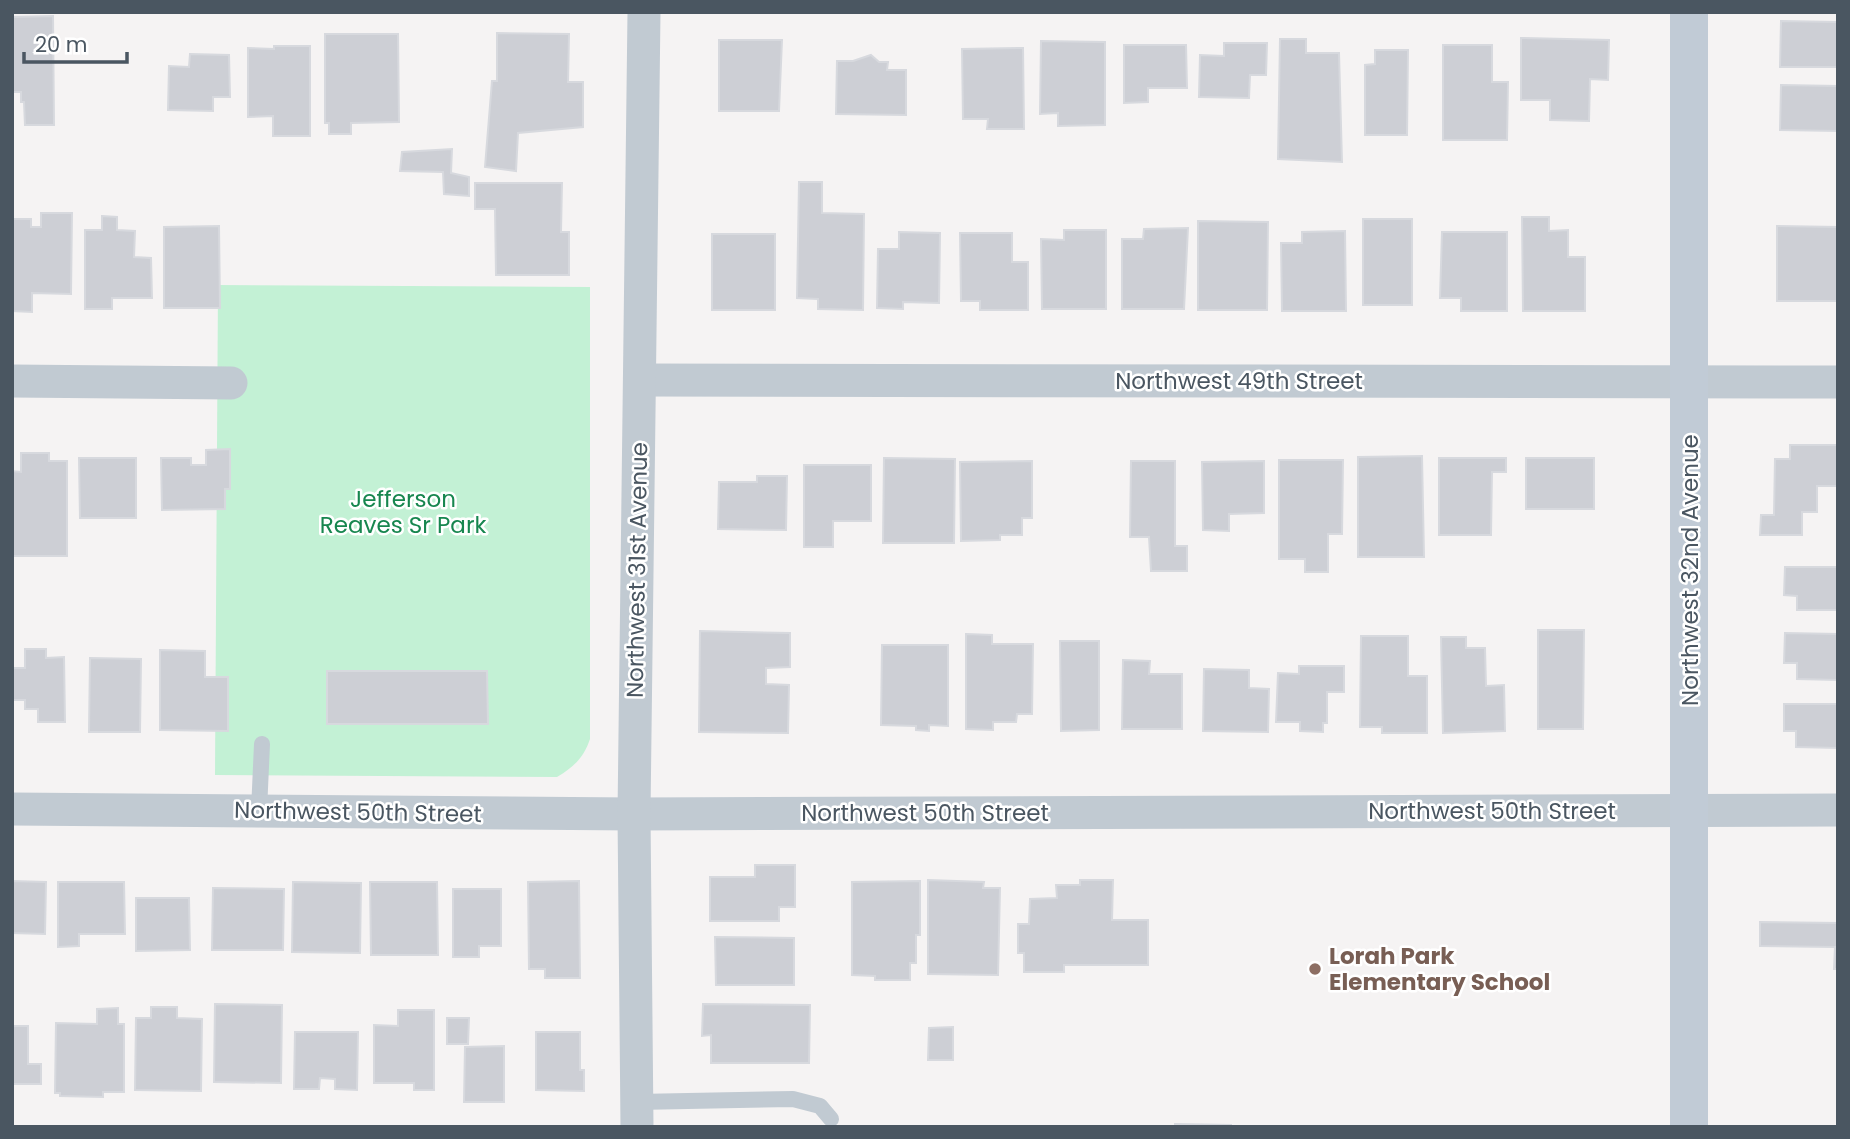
<svg xmlns="http://www.w3.org/2000/svg" width="1850" height="1139" viewBox="0 0 1850 1139" font-family="Poppins,sans-serif">
<style>
.green{fill:#c3f1d5}
.building{fill:#cdcfd5;stroke:#d7d9de;stroke-width:2}
.lines{fill:none;stroke-linecap:round;stroke-linejoin:round}
.service{stroke:#c1cad2;stroke-width:16}
.minor{stroke:#c1cad2;stroke-width:33}
.secondary{stroke:#c1cbd6;stroke-width:38}
.education-dot{fill:#8d6e63;stroke:#fff;stroke-width:2.5}
.labels{text-anchor:middle;stroke-width:5;stroke-linejoin:round;paint-order:stroke}
.street-label{font-size:23px;fill:#4a5661;stroke:#fff}
.park-label{font-size:23px;fill:#17864f;stroke:#fff}
.education-label{font-size:23px;font-weight:bold;fill:#785e54;stroke:#fff;text-anchor:start}
</style>
<rect width="100%" height="100%" fill="#f5f3f3"/>
<!-- green -->
<path class="green" d="M 218,285 L 590,287 L 590,739 C 584,757 574,767 557,777 L 215,775 Z"/>
<!-- building -->
<g class="building">
<polygon points="53,16 54,125 25,125 24,102 21,102 21,92 12,92 12,17"/>
<polygon points="1781,21 1838,22 1838,67 1780,67"/>
<polygon points="497,33 569,34 568,82 583,82 583,127 518,133 516,171 485,167 492,81 497,81"/>
<polygon points="325,34 398,34 399,122 351,123 351,134 329,134 329,123 325,123"/>
<polygon points="1521,38 1609,40 1608,80 1590,79 1589,121 1550,120 1550,100 1521,100"/>
<polygon points="1280,39 1306,39 1306,53 1339,53 1342,162 1278,159"/>
<polygon points="719,40 782,40 779,111 719,111"/>
<polygon points="1041,41 1105,42 1105,125 1058,126 1058,113 1040,114"/>
<polygon points="1224,43 1267,43 1266,75 1250,75 1249,98 1199,97 1200,55 1224,56"/>
<polygon points="1124,45 1186,45 1187,88 1148,88 1148,102 1124,103"/>
<polygon points="1443,45 1492,45 1492,82 1508,82 1507,140 1443,140"/>
<polygon points="274,46 310,46 310,136 273,136 273,116 248,117 248,48 274,49"/>
<polygon points="1023,48 1024,129 987,129 988,119 963,119 962,49"/>
<polygon points="1375,50 1408,50 1407,135 1365,135 1365,65 1375,64"/>
<polygon points="190,54 229,55 230,97 213,97 213,111 168,110 169,66 189,67"/>
<polygon points="871,55 879,62 888,62 887,70 906,70 906,115 836,114 837,61 853,61"/>
<polygon points="1781,85 1838,86 1838,131 1780,130"/>
<polygon points="452,149 451,173 469,177 469,196 444,194 443,172 400,171 402,152"/>
<polygon points="799,182 822,182 822,213 864,214 863,310 818,309 818,299 797,298"/>
<polygon points="475,183 562,183 561,232 569,232 569,275 496,275 495,209 475,209"/>
<polygon points="41,213 72,213 71,294 32,293 32,312 12,311 12,219 31,219 31,227 41,227"/>
<polygon points="102,216 117,217 117,230 135,231 134,257 151,258 152,298 112,298 112,309 85,309 85,230 102,230"/>
<polygon points="1522,217 1549,217 1549,231 1568,230 1568,257 1585,257 1585,311 1523,311"/>
<rect x="1363" y="219" width="49" height="86"/>
<polygon points="1198,221 1268,222 1267,310 1198,310"/>
<polygon points="219,226 220,308 164,308 164,227"/>
<polygon points="1777,226 1838,227 1838,301 1777,301"/>
<polygon points="1188,228 1184,309 1122,309 1122,239 1143,239 1144,229"/>
<polygon points="1064,230 1106,230 1106,309 1042,309 1041,239 1064,240"/>
<polygon points="1345,231 1346,311 1282,311 1281,243 1302,243 1302,232"/>
<polygon points="899,232 940,233 939,303 903,302 903,309 877,308 878,249 899,249"/>
<polygon points="1442,232 1507,232 1507,311 1461,311 1461,298 1440,298"/>
<polygon points="960,233 1012,233 1012,262 1028,262 1028,310 980,310 980,301 961,301"/>
<rect x="712" y="234" width="63" height="76"/>
<polygon points="1790,445 1838,445 1838,486 1817,486 1817,512 1802,512 1802,535 1760,535 1761,515 1774,515 1775,459 1790,459"/>
<polygon points="230,449 230,489 225,489 225,509 162,510 161,458 191,458 191,465 206,465 206,450"/>
<polygon points="21,453 49,453 49,461 67,461 67,556 12,556 12,471 21,472"/>
<polygon points="1422,456 1424,557 1358,557 1358,457"/>
<polygon points="79,458 136,458 136,518 80,518"/>
<polygon points="884,458 955,459 954,543 883,543"/>
<polygon points="1439,458 1506,458 1506,472 1492,472 1491,535 1439,535"/>
<rect x="1526" y="458" width="68" height="51"/>
<polygon points="1279,460 1343,460 1342,534 1328,534 1328,572 1305,572 1305,559 1279,559"/>
<polygon points="1032,461 1032,518 1022,518 1022,535 1000,535 1000,540 961,541 960,462"/>
<polygon points="1131,461 1175,461 1175,546 1187,546 1187,571 1151,571 1149,537 1130,537"/>
<polygon points="1264,461 1264,513 1229,514 1229,531 1203,530 1202,462"/>
<polygon points="804,465 871,465 871,521 833,521 833,547 804,547"/>
<polygon points="757,476 787,476 786,530 718,529 719,482 757,482"/>
<polygon points="1785,567 1838,567 1838,610 1797,610 1797,596 1784,595"/>
<polygon points="1538,630 1584,630 1583,729 1538,729"/>
<polygon points="700,631 790,633 790,667 766,668 766,684 789,685 788,733 699,732"/>
<polygon points="1785,633 1838,634 1838,680 1797,679 1797,663 1784,663"/>
<polygon points="966,634 992,635 992,644 1033,644 1032,714 1017,714 1016,722 993,722 993,730 966,729"/>
<polygon points="1361,636 1408,636 1408,676 1427,676 1427,733 1382,733 1382,727 1360,727"/>
<polygon points="1441,637 1466,637 1466,648 1485,648 1486,686 1504,685 1505,731 1443,733"/>
<polygon points="1060,641 1099,641 1099,730 1061,731"/>
<polygon points="882,645 948,645 948,726 929,725 929,731 916,730 916,726 881,725"/>
<polygon points="25,649 46,649 46,658 64,657 65,722 38,722 38,709 25,709 25,700 12,700 12,668 25,668"/>
<polygon points="160,650 205,651 205,677 228,677 228,731 160,730"/>
<polygon points="90,658 141,659 140,732 89,732"/>
<polygon points="1123,660 1150,661 1149,674 1182,674 1182,729 1122,729"/>
<polygon points="1299,666 1344,666 1344,692 1327,692 1327,723 1323,723 1323,732 1300,731 1300,722 1276,722 1278,673 1299,674"/>
<polygon points="1204,669 1249,670 1249,688 1269,689 1268,732 1203,731"/>
<polygon points="327,671 487,671 488,724 327,724"/>
<polygon points="1784,704 1838,704 1838,748 1796,747 1796,731 1784,731"/>
<polygon points="755,865 795,865 795,907 779,907 779,921 710,921 710,877 755,877"/>
<polygon points="928,880 984,882 983,888 1000,888 998,975 928,974"/>
<polygon points="1080,880 1113,880 1112,920 1148,920 1148,965 1064,965 1064,972 1024,972 1024,953 1018,953 1018,924 1029,924 1030,899 1057,898 1056,885 1080,885"/>
<polygon points="12,881 46,882 45,934 12,933"/>
<polygon points="579,881 580,978 545,978 545,969 529,969 528,882"/>
<polygon points="920,881 920,935 916,935 916,963 910,963 910,980 875,980 875,976 852,975 852,882"/>
<polygon points="58,882 124,882 125,934 79,934 79,946 58,947"/>
<polygon points="293,882 361,883 360,953 292,952"/>
<polygon points="370,882 437,882 438,955 371,955"/>
<polygon points="213,888 284,889 283,950 212,950"/>
<polygon points="453,889 501,889 501,946 479,946 479,957 453,957"/>
<polygon points="136,898 189,898 190,950 136,951"/>
<polygon points="1760,922 1838,923 1838,969 1834,969 1835,947 1760,946"/>
<polygon points="715,937 794,938 794,985 716,985"/>
<polygon points="215,1004 282,1005 281,1083 214,1082"/>
<polygon points="703,1004 810,1005 809,1063 711,1063 711,1035 702,1036"/>
<polygon points="151,1007 177,1007 177,1018 202,1019 201,1091 135,1090 136,1018 151,1018"/>
<polygon points="118,1008 118,1024 124,1024 124,1092 103,1092 103,1097 60,1096 60,1093 55,1093 56,1023 97,1024 97,1009"/>
<polygon points="398,1010 434,1010 434,1090 414,1090 414,1083 374,1083 374,1025 398,1026"/>
<polygon points="447,1018 469,1018 468,1044 447,1044"/>
<polygon points="12,1026 28,1026 28,1064 41,1064 41,1084 12,1084"/>
<polygon points="953,1027 953,1060 928,1060 929,1028"/>
<polygon points="295,1032 358,1032 357,1090 335,1089 335,1079 320,1078 319,1089 294,1089"/>
<polygon points="536,1032 580,1032 580,1070 584,1070 584,1091 536,1090"/>
<polygon points="504,1046 504,1102 464,1102 465,1047"/>
<polygon points="1175,1124 1231,1125 1231,1127 1175,1127"/>
</g>
<g class="lines">
<!-- service -->
<g class="service">
<polyline points="259,811 262,744"/>
<polyline points="637,1102 793,1099 820,1106 831,1119"/>
</g>
<!-- minor -->
<g class="minor">
<polyline points="640,380 1838,382"/>
<polyline points="12,381 231,383"/>
<polyline points="12,809 634,814 1838,810"/>
<polyline points="637,1127 634,814 644,12"/>
</g>
<!-- secondary -->
<polyline class="secondary" points="1689,12 1689,1127"/>
</g>
<!-- markers -->
<circle class="education-dot" cx="1315" cy="969" r="7"/>
<g class="labels">
<!-- street labels -->
<g class="street-label">
<text x="1239" y="389">Northwest 49th Street</text>
<text transform="translate(637 570) rotate(-89)" y="8">Northwest 31st Avenue</text>
<text transform="translate(1690 570) rotate(-90)" y="8">Northwest 32nd Avenue</text>
<text x="1492" y="819">Northwest 50th Street</text>
<text transform="translate(358 812) rotate(1)" y="8">Northwest 50th Street</text>
<text x="925" y="821">Northwest 50th Street</text>
</g>
<!-- park labels -->
<g class="park-label">
<text x="403" y="507">Jefferson<tspan x="403" dy="26">Reaves Sr Park</tspan></text>
</g>
<!-- education labels -->
<g class="education-label">
<text x="1329" y="964">Lorah Park<tspan x="1329" dy="26">Elementary School</tspan></text>
</g>
</g>
<!-- border -->
<rect width="1850" height="1139" fill="none" stroke="#4a5661" stroke-width="28"/>
<!-- scale -->
<path d="M24 52v10h103v-10" fill="none" stroke="#4a5661" stroke-width="3.5"/>
<text x="35" y="52" font-size="21" fill="#4a5661" stroke="#ffffff" stroke-width="5" paint-order="stroke">20 m</text>
</svg>
